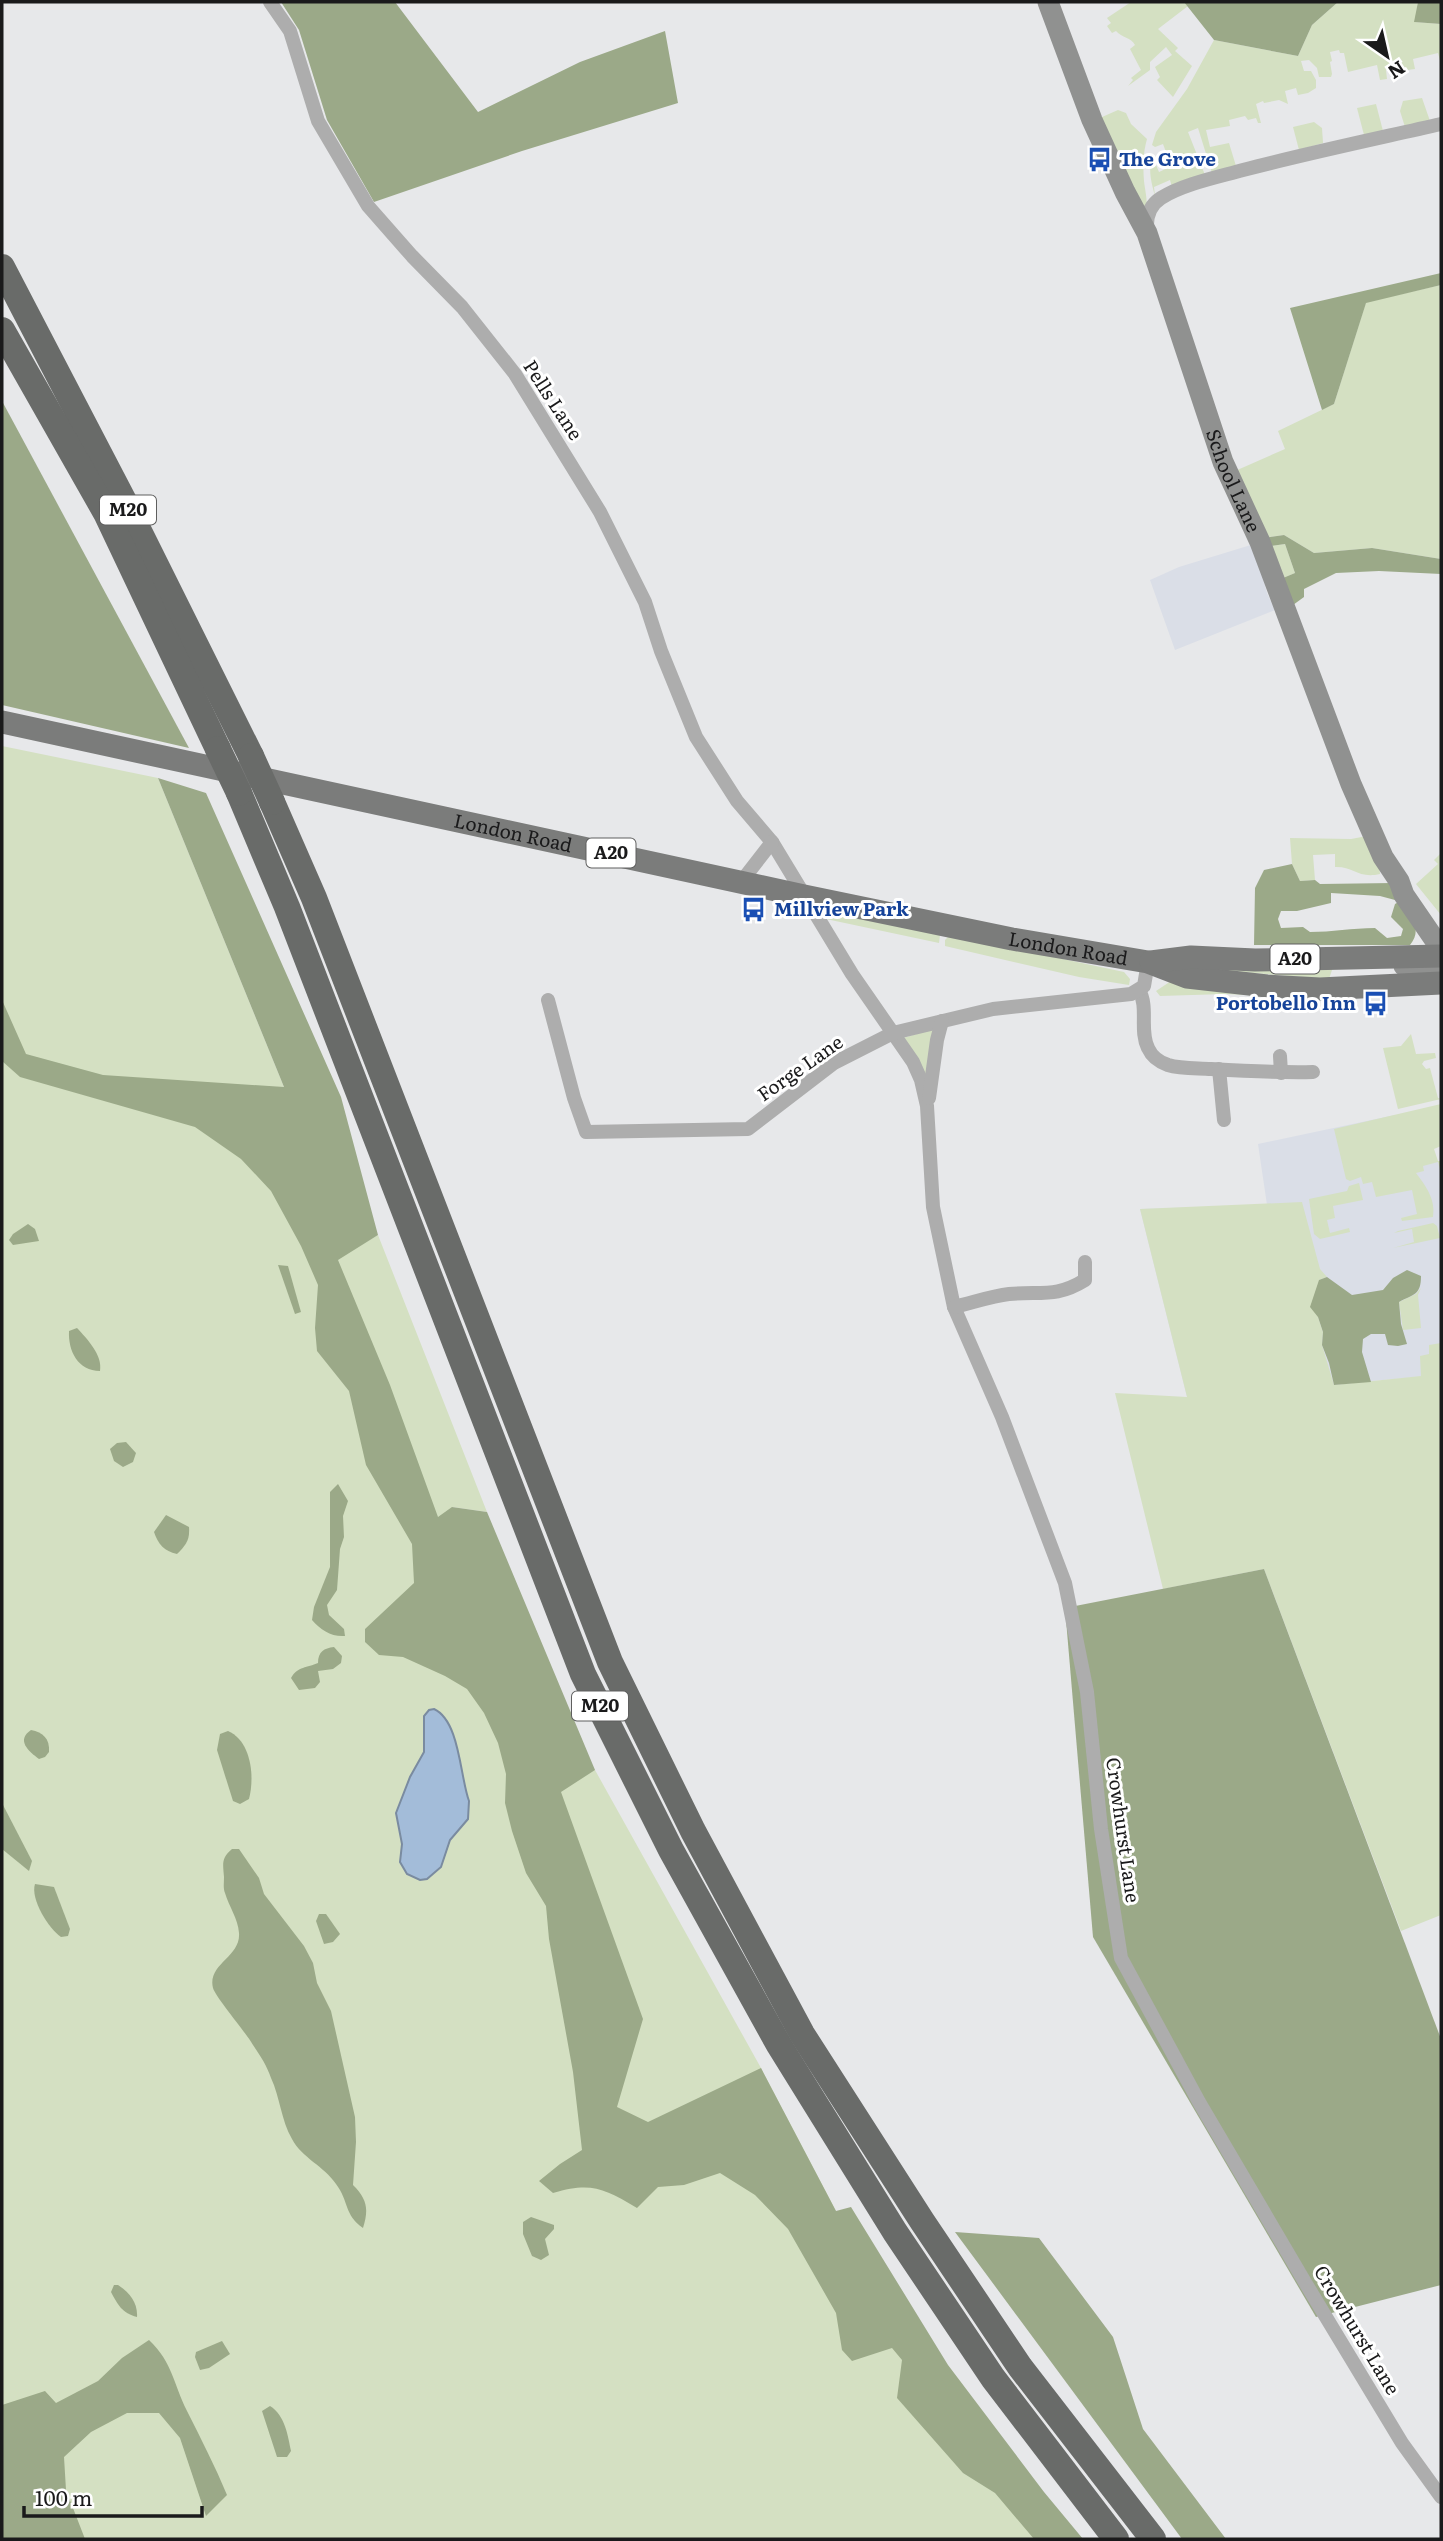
<svg xmlns="http://www.w3.org/2000/svg" width="1443" height="2541" viewBox="0 0 1443 2541" font-family="Literata,serif">
<style>
.built{fill:#dadee7}
.green{fill:#d4e0c2}
.forest{fill:#9ba988}
.water{fill:#a3bcd9;stroke:#7a8ba0;stroke-width:2}
.lines{fill:none;stroke-linecap:round;stroke-linejoin:round}
.street{stroke:#adadad;stroke-width:14}
.secondary{stroke:#909190;stroke-width:21}
.primary{stroke:#7b7c7b;stroke-width:23}
.highway{stroke:#696b69;stroke-width:26}
.highway-bridge{stroke:#696b69;stroke-width:26}
.labels{text-anchor:middle;stroke-width:6;stroke-linejoin:round;paint-order:stroke}
.shield{fill:#fff;stroke:#5f5f5f;stroke-width:2}
.shield-label{font-size:18px;font-weight:bold;fill:#1a1a1b}
.transit-label{font-size:19px;font-weight:bold;fill:#164399;stroke:#fff;text-anchor:start}
.street-label{font-size:19px;fill:#1a1a1b;stroke:#fff}
</style>
<rect width="100%" height="100%" fill="#e7e8ea"/>
<!-- built -->
<g class="built">
<polygon points="1254,544 1267,593 1275,610 1175,650 1150,580 1179,567"/>
<polygon points="1395,1115 1438,1162 1441,1173 1441,1375 1187,1397 1140,1209 1267,1205 1258,1144"/>
</g>
<!-- green -->
<g class="green">
<path d="M 1131,2 L 1184,2 L 1188,6 L 1158,29 L 1178,48 L 1175,51 L 1192,66 L 1173,97 L 1157,80 L 1160,77 L 1155,67 L 1172,55 L 1166,47 L 1150,62 L 1150,70 L 1128,86 L 1133,80 L 1131,78 L 1141,70 L 1130,49 L 1135,45 C 1131,37 1122,38 1116,31 L 1112,33 L 1107,26 L 1111,23 L 1107,18 Z"/>
<path d="M 1338,2 L 1418,2 L 1415,22 L 1441,24 L 1441,64 L 1438,53 L 1413,59 L 1415,69 L 1400,71 L 1399,68 L 1386,70 L 1387,79 L 1380,80 L 1377,65 L 1348,72 L 1344,53 L 1340,53 L 1339,50 L 1330,52 L 1332,61 L 1330,62 L 1332,74 L 1331,77 L 1319,77 L 1317,68 L 1309,60 L 1301,61 L 1304,71 L 1311,71 L 1316,80 L 1316,88 L 1308,93 L 1298,95 L 1296,88 L 1285,91 L 1288,104 L 1279,100 L 1264,103 L 1263,101 L 1256,104 L 1261,123 L 1258,123 L 1256,118 L 1248,120 L 1245,116 L 1229,120 L 1230,126 L 1206,130 L 1210,147 L 1229,143 L 1236,166 L 1212,173 L 1198,128 L 1188,132 L 1205,175 L 1172,187 L 1170,180 L 1154,187 L 1155,196 C 1152,185 1147,168 1153,158 L 1159,172 L 1172,166 L 1169,158 L 1174,156 L 1171,150 L 1166,152 L 1163,144 L 1155,147 L 1152,145 L 1156,132 L 1187,89 L 1214,40 L 1298,56 L 1312,25 Z"/>
<polygon points="1422,98 1430,121 1405,127 1400,111 1403,101"/>
<polygon points="1376,104 1383,131 1364,135 1357,108"/>
<path d="M 1118,110 L 1126,113 L 1131,124 L 1147,139 C 1143,153 1143,166 1144,181 C 1145,191 1148,200 1146,210 L 1098,123 L 1102,117 Z"/>
<polygon points="1314,122 1322,128 1323,143 1299,150 1293,127"/>
<polygon points="1441,285 1441,559 1372,548 1314,553 1284,535 1264,538 1235,471 1285,449 1278,431 1334,404 1366,302"/>
<polygon points="1285,544 1295,573 1283,578 1271,546"/>
<polygon points="2,746 158,778 284,1087 340,1257 378,1235 487,1512 452,1507 476,1666 545,1689 595,1770 761,2068 836,2211 1073,2539 2,2539"/>
<path d="M 1367,836 L 1379,863 L 1380,874 C 1358,879 1353,866 1335,867 L 1335,854 L 1313,855 L 1315,880 L 1300,881 L 1292,864 L 1290,838 L 1351,839 Z"/>
<polygon points="1441,853 1441,915 1416,884 1438,864 1434,860"/>
<polygon points="823,911 940,935 939,943 826,919"/>
<polygon points="950,935 1124,972 1130,979 1129,985 1079,977 945,946 945,940"/>
<polygon points="1334,964 1329,979 1214,970"/>
<polygon points="1171,981 1332,999 1225,994 1160,996 1156,991"/>
<polygon points="933,1029 927,1081 903,1038"/>
<polygon points="1411,1034 1416,1054 1435,1053 1436,1058 1424,1061 1422,1064 1426,1069 1430,1068 1438,1098 1441,1099 1398,1109 1383,1048 1401,1046"/>
<path d="M 1441,1104 L 1441,1146 L 1434,1149 L 1438,1161 L 1441,1161 L 1441,1173 L 1438,1162 L 1423,1166 L 1424,1171 L 1416,1173 C 1426,1186 1436,1200 1433,1217 L 1402,1221 L 1401,1218 L 1417,1214 L 1412,1190 L 1376,1197 L 1372,1182 L 1363,1184 L 1361,1177 L 1350,1181 L 1346,1179 L 1334,1129 Z"/>
<polygon points="1359,1183 1363,1200 1333,1206 1335,1218 1327,1220 1330,1233 1349,1228 1350,1232 1320,1239 1314,1234 1309,1199 1347,1191 1349,1186"/>
<polygon points="1302,1202 1320,1269 1327,1277 1319,1280 1318,1317 1323,1332 1322,1345 1334,1385 1421,1376 1420,1356 1429,1354 1429,1345 1441,1343 1441,1915 1401,1931 1264,1569 1163,1589 1115,1393 1187,1397 1140,1209"/>
<polygon points="1433,1223 1437,1226 1440,1238 1393,1248 1414,1242 1412,1229 1394,1233 1398,1231"/>
<polygon points="1421,1288 1418,1295 1421,1328 1403,1330 1399,1302 1416,1294"/>
</g>
<!-- forest -->
<g class="forest">
<polygon points="281,2 395,2 478,112 580,62 665,31 678,103 522,151 374,202 327,120 299,30"/>
<polygon points="1184,2 1338,2 1312,25 1298,56 1214,40"/>
<polygon points="1418,2 1441,2 1441,24 1414,22"/>
<polygon points="1441,273 1441,285 1366,303 1334,404 1322,410 1290,308"/>
<polygon points="2,401 189,748 2,705"/>
<polygon points="1284,535 1314,553 1372,548 1441,559 1441,574 1379,571 1336,573 1304,589 1304,597 1293,605 1283,578 1295,573 1285,544 1271,546 1264,538"/>
<path d="M 158,778 L 206,793 L 341,1097 L 378,1235 L 338,1260 L 390,1385 L 438,1517 L 452,1507 L 487,1512 L 595,1770 L 561,1792 L 643,2019 L 617,2107 L 648,2122 L 761,2068 L 836,2211 L 851,2207 L 948,2365 L 1044,2492 L 1083,2539 L 1034,2539 L 995,2493 L 963,2473 L 897,2398 L 902,2360 L 892,2348 L 852,2361 L 842,2350 L 836,2313 L 788,2229 L 755,2195 L 720,2173 L 684,2185 L 658,2187 L 637,2208 C 603,2188 591,2182 553,2193 L 539,2181 L 560,2164 L 582,2150 L 573,2072 L 549,1939 L 546,1906 L 526,1873 L 512,1831 L 505,1803 L 506,1774 L 498,1743 L 484,1713 L 467,1689 L 445,1676 L 403,1657 L 379,1655 L 365,1642 L 365,1629 L 414,1583 L 412,1544 L 366,1465 L 349,1391 L 317,1351 L 315,1328 L 318,1285 L 301,1246 L 271,1191 L 241,1159 L 195,1127 L 20,1077 L 2,1061 L 2,1000 L 26,1054 L 103,1075 L 284,1087 Z"/>
<path d="M 1292,864 L 1300,881 L 1315,880 L 1320,884 L 1393,883 L 1398,895 L 1395,900 L 1380,896 L 1331,893 L 1331,903 L 1297,911 L 1281,911 L 1278,919 L 1281,928 L 1303,927 L 1310,932 C 1332,932 1352,928 1375,928 L 1387,938 L 1401,936 L 1403,929 L 1391,917 L 1395,904 L 1402,900 C 1411,914 1423,930 1410,945 L 1254,945 L 1255,888 L 1264,870 Z"/>
<polygon points="28,1224 35,1229 39,1241 13,1245 9,1240 13,1234"/>
<polygon points="278,1265 288,1266 301,1312 295,1314"/>
<path d="M 1407,1270 L 1421,1276 C 1421,1295 1414,1294 1399,1302 L 1401,1324 L 1407,1344 L 1398,1346 L 1388,1345 L 1385,1334 L 1371,1334 L 1363,1339 L 1362,1352 L 1371,1382 L 1334,1385 L 1329,1363 L 1322,1345 L 1323,1332 L 1318,1317 L 1310,1307 L 1319,1280 L 1327,1277 L 1352,1295 L 1383,1290 L 1393,1278 Z"/>
<path d="M 77,1328 C 87,1339 103,1355 100,1371 C 78,1371 68,1351 69,1331 Z"/>
<polygon points="126,1442 136,1453 133,1462 123,1467 114,1461 110,1449 117,1443"/>
<path d="M 338,1484 L 348,1501 L 343,1516 L 344,1537 L 340,1549 L 337,1590 L 327,1605 L 329,1615 L 344,1629 L 345,1636 C 331,1637 321,1630 312,1620 L 314,1607 L 330,1567 L 330,1492 Z"/>
<path d="M 166,1515 L 189,1527 C 190,1540 186,1545 177,1554 C 164,1551 158,1544 154,1532 Z"/>
<polygon points="1264,1569 1441,2039 1441,2285 1316,2317 1093,1937 1065,1608"/>
<path d="M 334,1647 L 342,1656 L 341,1663 L 333,1669 L 318,1671 L 320,1682 L 315,1688 L 299,1690 L 291,1678 C 298,1666 307,1668 318,1663 C 318,1652 324,1648 334,1647 Z"/>
<path d="M 31,1730 C 43,1732 50,1739 49,1752 L 45,1757 L 39,1759 C 28,1751 16,1740 31,1730 Z"/>
<path d="M 228,1731 C 251,1741 255,1776 249,1799 L 240,1804 L 233,1801 L 217,1750 L 220,1734 Z"/>
<polygon points="2,1803 32,1861 29,1871 2,1849"/>
<path d="M 232,1849 L 239,1849 L 259,1878 L 264,1894 L 304,1946 L 313,1963 L 317,1983 L 331,2011 L 355,2117 L 356,2142 L 353,2185 C 367,2199 369,2209 363,2228 C 344,2215 349,2201 336,2184 C 324,2166 302,2158 292,2139 C 281,2120 280,2097 271,2078 C 267,2066 260,2055 253,2045 C 245,2031 216,1998 213,1988 C 207,1964 241,1957 239,1933 C 238,1918 229,1907 225,1893 C 223,1888 224,1883 224,1877 C 223,1864 221,1858 232,1849 Z"/>
<path d="M 35,1884 L 54,1887 L 70,1929 L 68,1936 L 61,1937 C 49,1929 30,1899 35,1884 Z"/>
<polygon points="319,1914 326,1914 340,1934 333,1942 324,1944 316,1921"/>
<polygon points="531,2217 554,2225 554,2229 545,2239 549,2255 541,2260 532,2256 523,2234 523,2222"/>
<polygon points="955,2232 1039,2238 1113,2337 1143,2429 1226,2539 1182,2539"/>
<path d="M 114,2285 L 118,2285 C 130,2293 138,2303 137,2317 C 122,2313 118,2305 111,2292 Z"/>
<path d="M 149,2340 C 173,2363 173,2383 187,2411 C 201,2439 215,2466 227,2495 L 206,2516 L 180,2438 L 159,2413 L 127,2413 L 91,2432 L 64,2457 L 66,2490 L 85,2539 L 2,2539 L 2,2405 L 45,2391 L 56,2403 L 98,2381 L 122,2358 Z"/>
<polygon points="222,2341 230,2354 209,2368 200,2370 195,2357 196,2352"/>
<path d="M 270,2406 C 285,2415 288,2436 291,2451 L 287,2457 L 277,2457 L 262,2411 Z"/>
</g>
<!-- water -->
<path class="water" d="M 434,1709 C 460,1721 460,1777 469,1801 L 468,1819 L 450,1840 L 441,1867 L 427,1879 L 420,1880 L 407,1874 L 400,1862 L 402,1844 L 396,1813 L 410,1777 L 424,1752 L 424,1716 L 429,1710 Z"/>
<g class="lines">
<!-- street -->
<g class="street">
<polyline points="270,2 290,31 318,121 368,206 412,256 462,307 515,374 600,512 645,602 661,651 696,737 737,801 772,842 852,974 913,1062 921,1080 927,1106 933,1207 954,1307 1002,1417 1065,1583 1087,1692 1101,1829 1121,1958 1199,2102 1306,2284 1402,2443 1441,2497"/>
<path d="M 1147,230 C 1146,217 1150,205 1161,198 C 1183,184 1218,177 1243,170 C 1308,153 1375,139 1441,124"/>
<polyline points="741,882 772,842"/>
<path d="M 1139,990 C 1149,1008 1139,1030 1148,1048 C 1152,1057 1159,1062 1168,1065 C 1181,1069 1197,1068 1211,1069 C 1245,1071 1279,1073 1313,1072"/>
<polyline points="548,1000 574,1098 586,1132 748,1129 834,1063 893,1033 993,1009 1131,994 1144,986 1148,962"/>
<polyline points="1280,1056 1281,1073"/>
<polyline points="1219,1069 1224,1120"/>
<polyline points="929,1098 937,1040 942,1021"/>
<path d="M 954,1307 C 972,1303 991,1296 1009,1294 C 1041,1291 1056,1298 1085,1280 L 1085,1262"/>
</g>
<!-- secondary -->
<g class="secondary">
<path id="s1" d="M 1048,2 L 1092,120 L 1125,192 L 1147,233 L 1223,462 L 1260,542 L 1351,784 L 1383,857 L 1399,881 L 1404,895 L 1441,949"/>
<polyline points="1404,966 1428,967 1441,971"/>
</g>
<!-- primary -->
<g class="primary">
<path id="s2" d="M 2,722 L 804,896 L 1012,939 L 1148,962 L 1187,977 L 1267,986 L 1320,989 L 1441,983"/>
<polyline points="1151,962 1191,957 1255,960 1441,956"/>
</g>
<!-- highway -->
<g class="highway">
<polyline points="2,267 125,503 251,756"/>
<polyline points="2,330 106,513 218,749"/>
<polyline points="239,793 287,907 583,1674 671,1850 779,2045 895,2232 993,2378 1116,2539"/>
<polyline points="272,802 314,898 610,1662 693,1831 802,2034 922,2221 1020,2367 1153,2539"/>
</g>
<!-- highway-bridge -->
<g class="highway-bridge">
<polyline points="218,749 239,793"/>
<polyline points="251,756 272,802"/>
</g>
</g>
<!-- icons -->
<defs>
<symbol id="bus-bare" viewBox="-9 -9 18 18"><path d="M-5-6H5V4H4V6H2V4H-2V6H-4V4H-5ZM-3.5-4V0h7V-4ZM-3.5 1.2v1.5H-2V1.2ZM2 1.2v1.5H3.5V1.2Z" fill="#1a4fb4" stroke="#fff" stroke-width="2.5" paint-order="stroke"/></symbol>
</defs>
<g fill-rule="evenodd">
<use href="#bus-bare" x="1082" y="142" width="35" height="35"/>
<use href="#bus-bare" x="736" y="892" width="35" height="35"/>
<use href="#bus-bare" x="1358" y="986" width="35" height="35"/>
</g>
<g class="labels">
<!-- shield labels -->
<g class="shield">
<rect x="100" y="495.5" width="56" height="29" rx="5"/>
<rect x="586.5" y="838.5" width="49" height="29" rx="5"/>
<rect x="1270.5" y="944.5" width="49" height="29" rx="5"/>
<rect x="572" y="1691.5" width="56" height="29" rx="5"/>
</g>
<g class="shield-label">
<text x="128" y="516">M20</text>
<text x="611" y="859">A20</text>
<text x="1295" y="965">A20</text>
<text x="600" y="1712">M20</text>
</g>
<!-- transit labels -->
<g class="transit-label">
<text x="1119" y="166">The Grove</text>
<text x="774" y="916">Millview Park</text>
<text x="1356" y="1010" text-anchor="end">Portobello Inn</text>
</g>
<!-- street labels -->
<g class="street-label">
<text transform="translate(553 400) rotate(57)" y="7">Pells Lane</text>
<text dy="7" stroke="none"><textPath href="#s1" startOffset="514">School Lane</textPath></text>
<text dy="7" stroke="none"><textPath href="#s2" startOffset="523">London Road</textPath></text>
<text dy="7" stroke="none"><textPath href="#s2" startOffset="1090">London Road</textPath></text>
<text transform="translate(800 1068) rotate(-35)" y="7">Forge Lane</text>
<text transform="translate(1123 1830) rotate(82)" y="7">Crowhurst Lane</text>
<text transform="translate(1357 2330) rotate(59)" y="7">Crowhurst Lane</text>
</g>
</g>
<!-- border -->
<rect width="1443" height="2541" fill="none" stroke="#1a1a1b" stroke-width="7"/>
<!-- north arrow -->
<g transform="translate(1387 56) rotate(146)" stroke="#ffffff" stroke-width="5" paint-order="stroke">
<path d="M0-5L12 26L0 18L-12 26Z" fill="#1a1a1b"/>
<text y="-10" font-size="19" font-weight="bold" text-anchor="middle" fill="#1a1a1b">N</text>
</g>
<!-- scale -->
<path d="M24 2506v10h178v-10" fill="none" stroke="#1a1a1b" stroke-width="3.5"/>
<text x="35" y="2506" font-size="21" fill="#1a1a1b" stroke="#ffffff" stroke-width="5" paint-order="stroke">100 m</text>
</svg>
